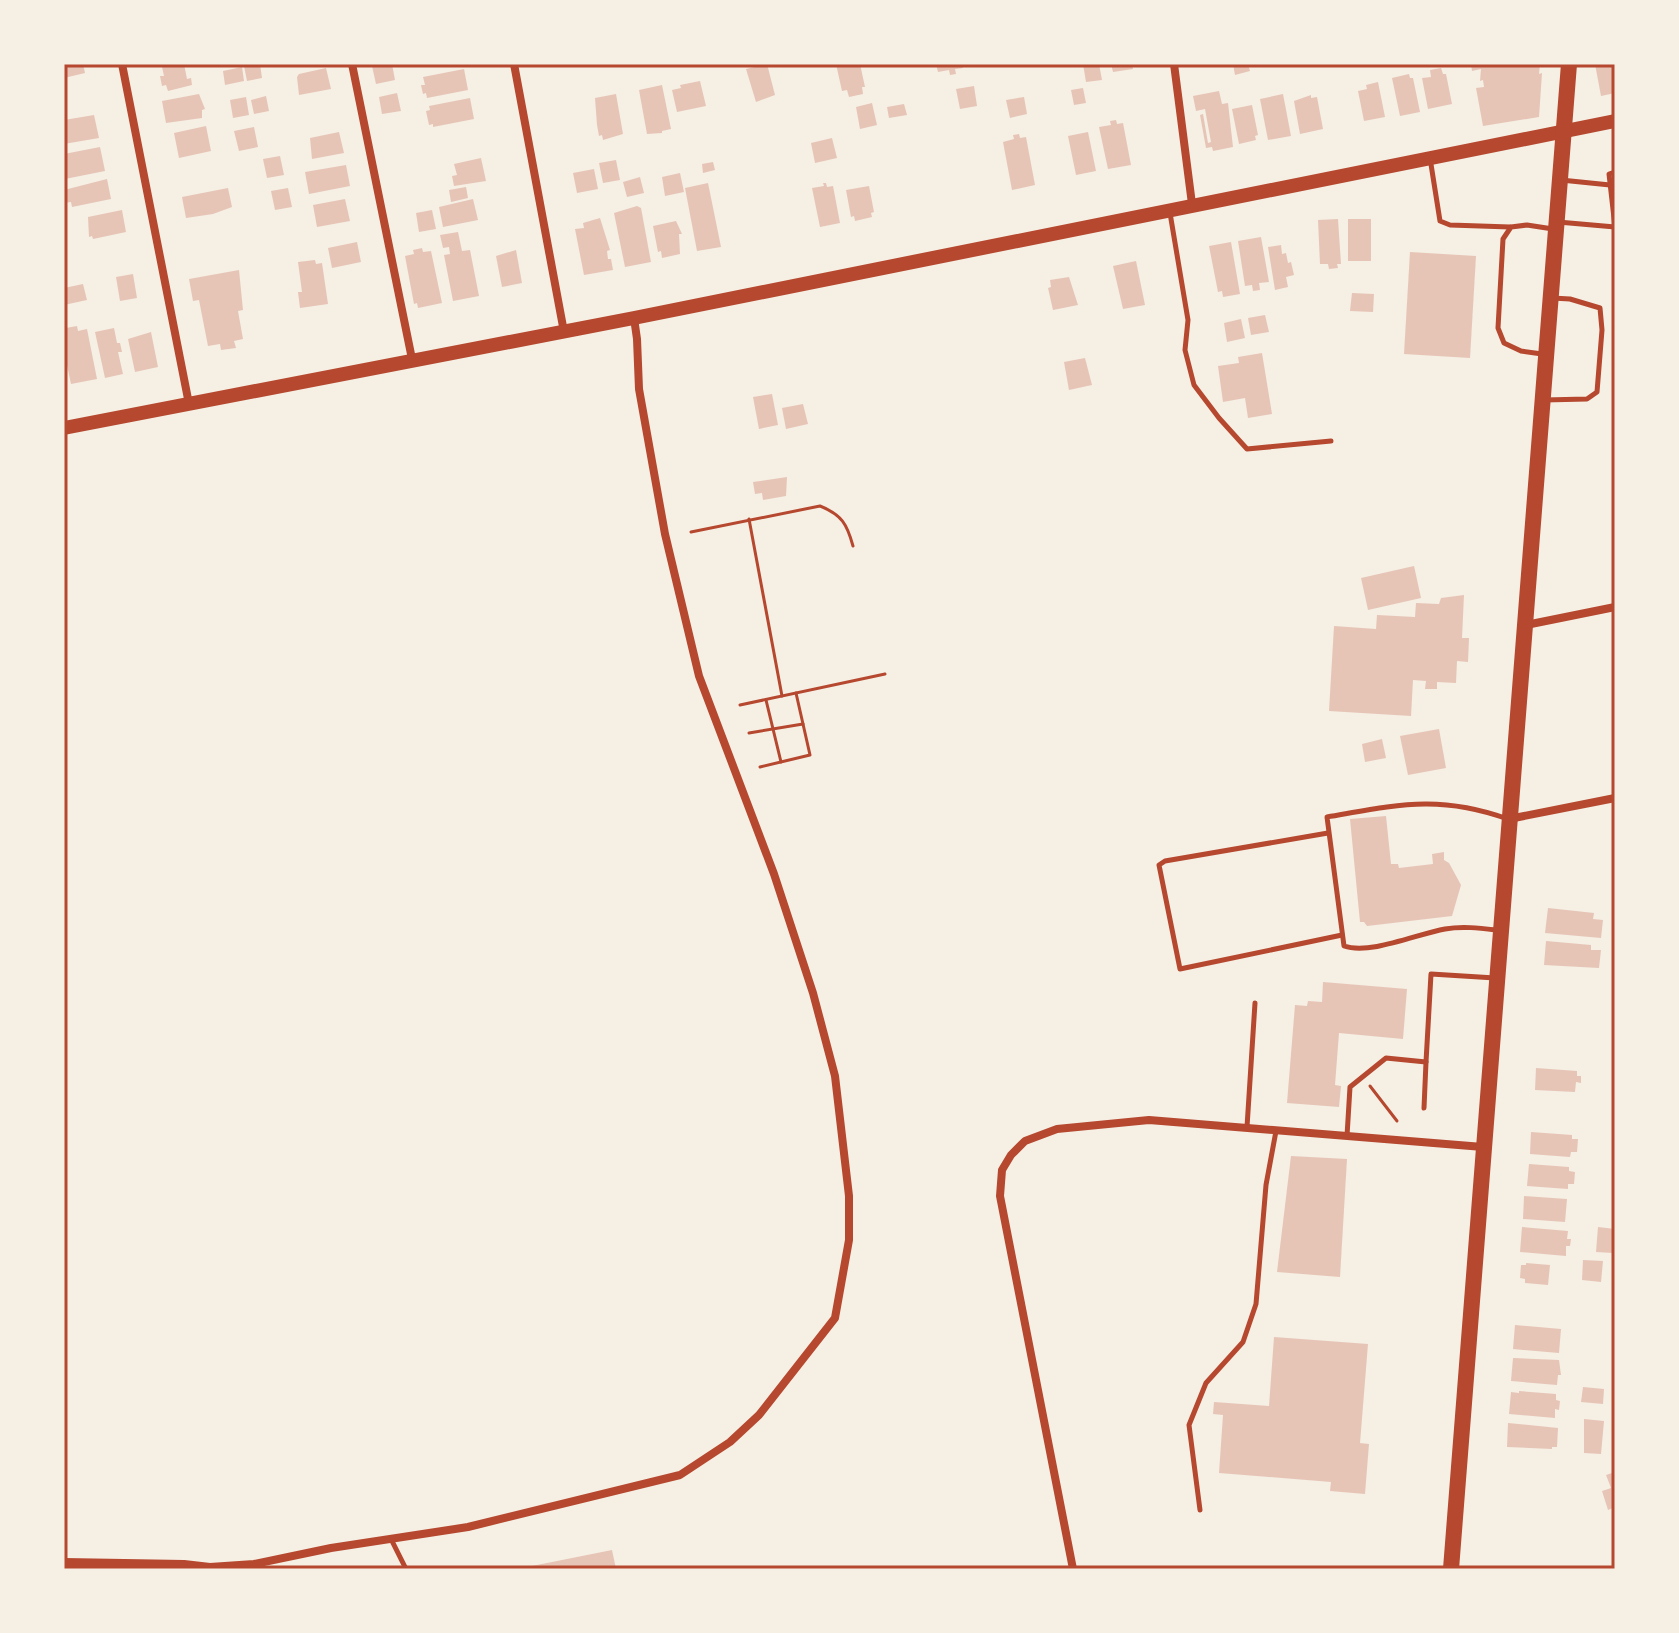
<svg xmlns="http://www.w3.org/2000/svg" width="1679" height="1633" viewBox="0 0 1679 1633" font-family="'DejaVu Sans',sans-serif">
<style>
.building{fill:#e6c5b7}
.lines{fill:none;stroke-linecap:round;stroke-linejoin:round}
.path{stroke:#b5482f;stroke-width:3}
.service{stroke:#b5482f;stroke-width:5}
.minor{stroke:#b5482f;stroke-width:8}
.secondary{stroke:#b5482f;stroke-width:14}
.primary{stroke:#b5482f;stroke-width:16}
.neatline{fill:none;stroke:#b5482f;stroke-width:3}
</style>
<rect width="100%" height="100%" fill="#f6efe4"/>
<!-- building -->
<g class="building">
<polygon points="64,64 83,64 85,73 64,78"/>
<polygon points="176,64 184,64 187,79 191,78 192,85 168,91 166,85 162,86 160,76 164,76 162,67"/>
<polygon points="260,64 262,78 247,81 244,66"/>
<polygon points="376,64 392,64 395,80 376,84 372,66"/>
<polygon points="767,64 775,95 756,102 746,69"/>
<polygon points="836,64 860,64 865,87 862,87 863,94 849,97 847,90 842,91"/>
<polygon points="936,64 962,64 963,68 955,69 956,74 950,75 949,70 938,72"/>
<polygon points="1083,64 1099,64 1102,80 1086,82"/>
<polygon points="1111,64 1132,64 1133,69 1113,72"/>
<polygon points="1233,64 1248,64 1250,71 1235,75"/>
<polygon points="1471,64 1540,64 1539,74 1542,73 1539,117 1483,126 1476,88 1484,87 1483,80 1480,81 1481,69 1472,71"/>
<polygon points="1595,64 1615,64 1615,93 1601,96"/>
<polygon points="242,67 244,81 225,85 223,71"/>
<polygon points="326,68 331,89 299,95 297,77 299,74"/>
<polygon points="1441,68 1443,74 1446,74 1452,104 1428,109 1422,78 1431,77 1430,70"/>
<polygon points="464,69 468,90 427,98 426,93 423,94 421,85 425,85 423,77"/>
<polygon points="1409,74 1410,78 1413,78 1420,112 1400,116 1392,78"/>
<polygon points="700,81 706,106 677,112 672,90 681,88 680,85"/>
<polygon points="1378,82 1385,117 1364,121 1358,91 1367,89 1366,85"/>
<polygon points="662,85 671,129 662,131 662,133 647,134 639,90"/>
<polygon points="974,86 977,106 960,109 956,89"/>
<polygon points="1083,88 1086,103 1074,105 1071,90"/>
<polygon points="1219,91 1222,104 1228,103 1233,147 1213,151 1212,147 1206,148 1200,115 1203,114 1208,143 1211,142 1205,109 1196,111 1193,96"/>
<polygon points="397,93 401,111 382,114 379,97"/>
<polygon points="199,94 205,109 202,110 202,118 166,123 162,101"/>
<polygon points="616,94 623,134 603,140 602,135 599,136 597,125 595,98"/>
<polygon points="1283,94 1291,136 1268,140 1260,99"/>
<polygon points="1311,95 1311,98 1317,97 1323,129 1300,134 1294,101"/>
<polygon points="266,96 269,111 254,114 251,100"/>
<polygon points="246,97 249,115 233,118 230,100"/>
<polygon points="1024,97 1027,114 1010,118 1006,100"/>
<polygon points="470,98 474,119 433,127 433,124 429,125 426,111 430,110 429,106"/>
<polygon points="872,103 877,125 860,129 856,107"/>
<polygon points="904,104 907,115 889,118 887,107"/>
<polygon points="1252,105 1258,135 1255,136 1256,140 1239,144 1232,109"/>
<polygon points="94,115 99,138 64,144 64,120"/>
<polygon points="1116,120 1117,124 1123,123 1131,165 1108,169 1099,127 1111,125 1110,121"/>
<polygon points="206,126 211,151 179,158 174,133"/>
<polygon points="254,127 258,147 239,151 234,131"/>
<polygon points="339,132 344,153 312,159 310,138"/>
<polygon points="1088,132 1096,171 1076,175 1068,136"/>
<polygon points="1019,134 1020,138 1026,137 1035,185 1012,190 1003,142 1014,139 1013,135"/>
<polygon points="832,138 837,158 815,163 811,143"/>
<polygon points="100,147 105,171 65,179 64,154"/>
<polygon points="280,156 284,175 267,178 263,159"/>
<polygon points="481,158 486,181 454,186 452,176 457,175 454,164"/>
<polygon points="616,160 620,180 603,183 599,163"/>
<polygon points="713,162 715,170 703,173 702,164"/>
<polygon points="346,165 350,186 309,194 305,172"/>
<polygon points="594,169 598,189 577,193 573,173"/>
<polygon points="680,173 684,192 665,196 662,177"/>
<polygon points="640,177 644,193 627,197 623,182"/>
<polygon points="107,179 111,199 72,207 71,202 64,203 64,190"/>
<polygon points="708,183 721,247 697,251 685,188"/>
<polygon points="823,183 826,183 827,187 833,186 840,223 820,227 812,188 824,186"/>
<polygon points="869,186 874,212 871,213 872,217 855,221 854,216 851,217 846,190"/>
<polygon points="466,187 468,198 451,202 449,190"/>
<polygon points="228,188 232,207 213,214 186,218 182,197"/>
<polygon points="288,188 292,207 275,210 271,191"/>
<polygon points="345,199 350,221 317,227 313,205"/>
<polygon points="473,199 478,220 443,227 439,207"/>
<polygon points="637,206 641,208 651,262 625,267 614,213"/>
<polygon points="122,210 126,232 93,239 92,236 89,237 88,217"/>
<polygon points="432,210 436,229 419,232 416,213"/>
<polygon points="600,218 610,250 607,251 608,259 611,259 613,270 584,275 575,229 584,228 583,223"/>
<polygon points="1338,219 1341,264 1337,264 1338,268 1329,269 1328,264 1320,264 1318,220"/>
<rect x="1348" y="219" width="23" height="42"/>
<polygon points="676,221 682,234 679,234 680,254 662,258 661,251 658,252 653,226"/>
<polygon points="458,232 462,251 470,250 479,296 453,301 444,255 450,254 449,247 443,248 440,235"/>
<polygon points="1261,237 1269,282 1259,283 1260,290 1253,291 1252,285 1245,286 1238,241"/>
<polygon points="357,242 361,262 332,268 328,248"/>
<polygon points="1231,242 1240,294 1223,297 1222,291 1218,292 1209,246"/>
<polygon points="1281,245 1282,254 1286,253 1288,263 1291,262 1294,275 1286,277 1288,287 1275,290 1268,247"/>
<polygon points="422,248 423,252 431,251 442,303 418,308 417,303 414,304 405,256 414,254 413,250"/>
<polygon points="516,250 522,283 502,287 496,256"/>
<polygon points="1410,252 1476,256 1470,358 1404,354"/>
<polygon points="315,260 316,264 322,263 328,304 300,308 298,292 302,292 298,262"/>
<polygon points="1136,261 1145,305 1123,309 1113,266"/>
<polygon points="239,270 243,310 238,311 243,339 234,341 236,348 221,350 220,344 208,346 199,300 193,301 189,279"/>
<polygon points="133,274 137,298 120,301 116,277"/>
<polygon points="1069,277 1078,305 1053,310 1048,288 1051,287 1050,280"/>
<polygon points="83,284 87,300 64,305 64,288"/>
<polygon points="1352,293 1374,294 1373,312 1350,311"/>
<polygon points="1265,315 1269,332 1251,335 1248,318"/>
<polygon points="1241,319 1245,338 1227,342 1224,323"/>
<polygon points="77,326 78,331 87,329 97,379 71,384 64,351 64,333 67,333 66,328"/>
<polygon points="114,328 117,343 120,343 122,352 118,352 123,374 105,378 95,332"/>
<polygon points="151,332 158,367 135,372 128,339"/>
<polygon points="1262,353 1272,414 1248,418 1245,398 1223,402 1218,366 1239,363 1238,357"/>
<polygon points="1085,358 1092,385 1069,390 1064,362"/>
<polygon points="772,394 778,425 759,429 753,397"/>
<polygon points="803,404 808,424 786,429 782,408"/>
<polygon points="787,477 786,496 763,500 762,493 755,494 753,482"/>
<polygon points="1414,566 1421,598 1368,610 1361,578"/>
<polygon points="1464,595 1462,638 1469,638 1468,662 1457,661 1456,683 1437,682 1437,689 1425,689 1426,681 1413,680 1411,716 1329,711 1334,626 1376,629 1377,615 1415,617 1416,603 1439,604 1441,598"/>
<polygon points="1439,729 1446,768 1408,775 1400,736"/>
<polygon points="1382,739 1386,758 1365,762 1362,744"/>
<polygon points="1386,816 1391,864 1398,864 1399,868 1433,864 1432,854 1444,852 1444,860 1449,863 1461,885 1452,916 1367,926 1364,922 1360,922 1350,819"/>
<polygon points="1548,908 1594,913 1593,919 1603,920 1601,938 1545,933"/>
<polygon points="1546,941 1591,945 1591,950 1601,950 1599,968 1544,965"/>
<polygon points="1323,982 1407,989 1403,1039 1339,1033 1335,1085 1341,1086 1339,1107 1287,1103 1295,1005 1307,1006 1308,1001 1322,1002"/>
<polygon points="1536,1068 1577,1071 1577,1076 1581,1076 1581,1083 1576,1082 1575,1092 1535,1090"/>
<polygon points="1531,1132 1572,1135 1572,1139 1578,1139 1577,1152 1571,1152 1570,1157 1530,1154"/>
<polygon points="1291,1156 1347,1159 1340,1277 1277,1272"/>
<polygon points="1529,1164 1569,1167 1569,1171 1575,1172 1574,1184 1568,1184 1568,1189 1527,1186"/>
<polygon points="1524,1196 1567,1199 1565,1222 1523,1219"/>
<polygon points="1522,1227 1568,1231 1567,1239 1571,1239 1570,1246 1566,1246 1566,1256 1520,1252"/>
<polygon points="1598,1227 1615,1229 1613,1253 1596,1252"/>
<polygon points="1583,1260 1603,1261 1601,1282 1582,1280"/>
<polygon points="1526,1263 1550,1265 1548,1285 1525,1283 1525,1279 1520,1278 1521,1265 1526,1265"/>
<polygon points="1515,1325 1561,1329 1559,1353 1513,1349"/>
<polygon points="1274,1337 1368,1344 1360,1443 1369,1444 1365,1494 1330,1491 1331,1482 1219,1473 1223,1415 1213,1414 1214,1402 1269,1406"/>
<polygon points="1513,1358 1559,1360 1561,1375 1558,1375 1557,1385 1511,1381"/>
<polygon points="1583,1387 1604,1389 1603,1404 1581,1402"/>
<polygon points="1519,1391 1556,1394 1556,1400 1560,1401 1559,1410 1555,1409 1555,1418 1509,1414 1511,1392 1519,1393"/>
<polygon points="1584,1419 1604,1421 1601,1454 1584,1453"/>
<polygon points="1508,1423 1558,1428 1557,1447 1552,1447 1552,1449 1507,1447"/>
<polygon points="1615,1472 1615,1507 1608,1510 1602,1491 1611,1488 1606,1475"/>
<polygon points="612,1550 616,1569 522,1569 522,1568"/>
</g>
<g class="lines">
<!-- path -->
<g class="path">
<polyline points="749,519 782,696"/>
<path d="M 691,532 L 820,506 C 842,515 847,524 853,546"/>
<polyline points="766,700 781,762"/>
<polyline points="740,705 885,674"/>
<polyline points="749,733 803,724"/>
<polyline points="760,767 810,755 796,693"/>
<polyline points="1370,1086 1397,1121"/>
</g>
<!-- service -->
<g class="service">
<polyline points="1430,158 1440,221 1450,225 1510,227"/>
<polyline points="1561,180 1610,185"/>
<polyline points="1170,213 1188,320 1185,350 1194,385 1219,418 1247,449 1331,441"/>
<polyline points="1558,222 1615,227 1609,174 1615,172"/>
<polyline points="1542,354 1521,351 1504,343 1498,328 1503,239 1511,227 1527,225 1553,229"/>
<polyline points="1544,400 1587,399 1597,392 1602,330 1600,308 1570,299 1552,298"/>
<polyline points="1328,833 1165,861 1159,865 1180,969 1342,935"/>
<path d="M 1496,930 C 1479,928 1462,926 1445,929 C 1417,934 1370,955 1344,946 L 1327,817 C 1397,805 1438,794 1508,819"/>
<polyline points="1424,1108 1426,1062"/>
<polyline points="1247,1127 1255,1003"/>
<polyline points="1347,1136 1350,1087 1386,1058 1426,1062 1431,974 1495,978"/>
<polyline points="1200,1510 1189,1425 1206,1383 1243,1342 1256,1304 1266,1185 1276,1131"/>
<polyline points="391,1539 406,1569"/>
</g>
<!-- minor -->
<g class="minor">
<polyline points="122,64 189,404"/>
<polyline points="352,64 412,359"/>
<polyline points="514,64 564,332"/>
<polyline points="1174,64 1192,204"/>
<polyline points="1526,625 1615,607"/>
<polyline points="1509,819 1615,798"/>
<polyline points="64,1562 184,1564 210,1567 254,1564 331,1548 468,1527 680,1475 730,1442 759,1415 835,1318 849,1240 849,1196 835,1076 813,993 774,874 699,676 665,534 639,389 637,339 634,318"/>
<polyline points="1073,1569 1000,1196 1002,1170 1011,1155 1025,1141 1057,1129 1149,1120 1483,1147"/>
</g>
<!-- secondary -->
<polyline class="secondary" points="64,428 634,318 1615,121"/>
<!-- primary -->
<polyline class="primary" points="1451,1569 1569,64"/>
</g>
<!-- border -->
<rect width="1679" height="1633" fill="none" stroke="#f6efe4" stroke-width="132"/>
<rect x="66" y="66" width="1547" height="1501" class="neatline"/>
</svg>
